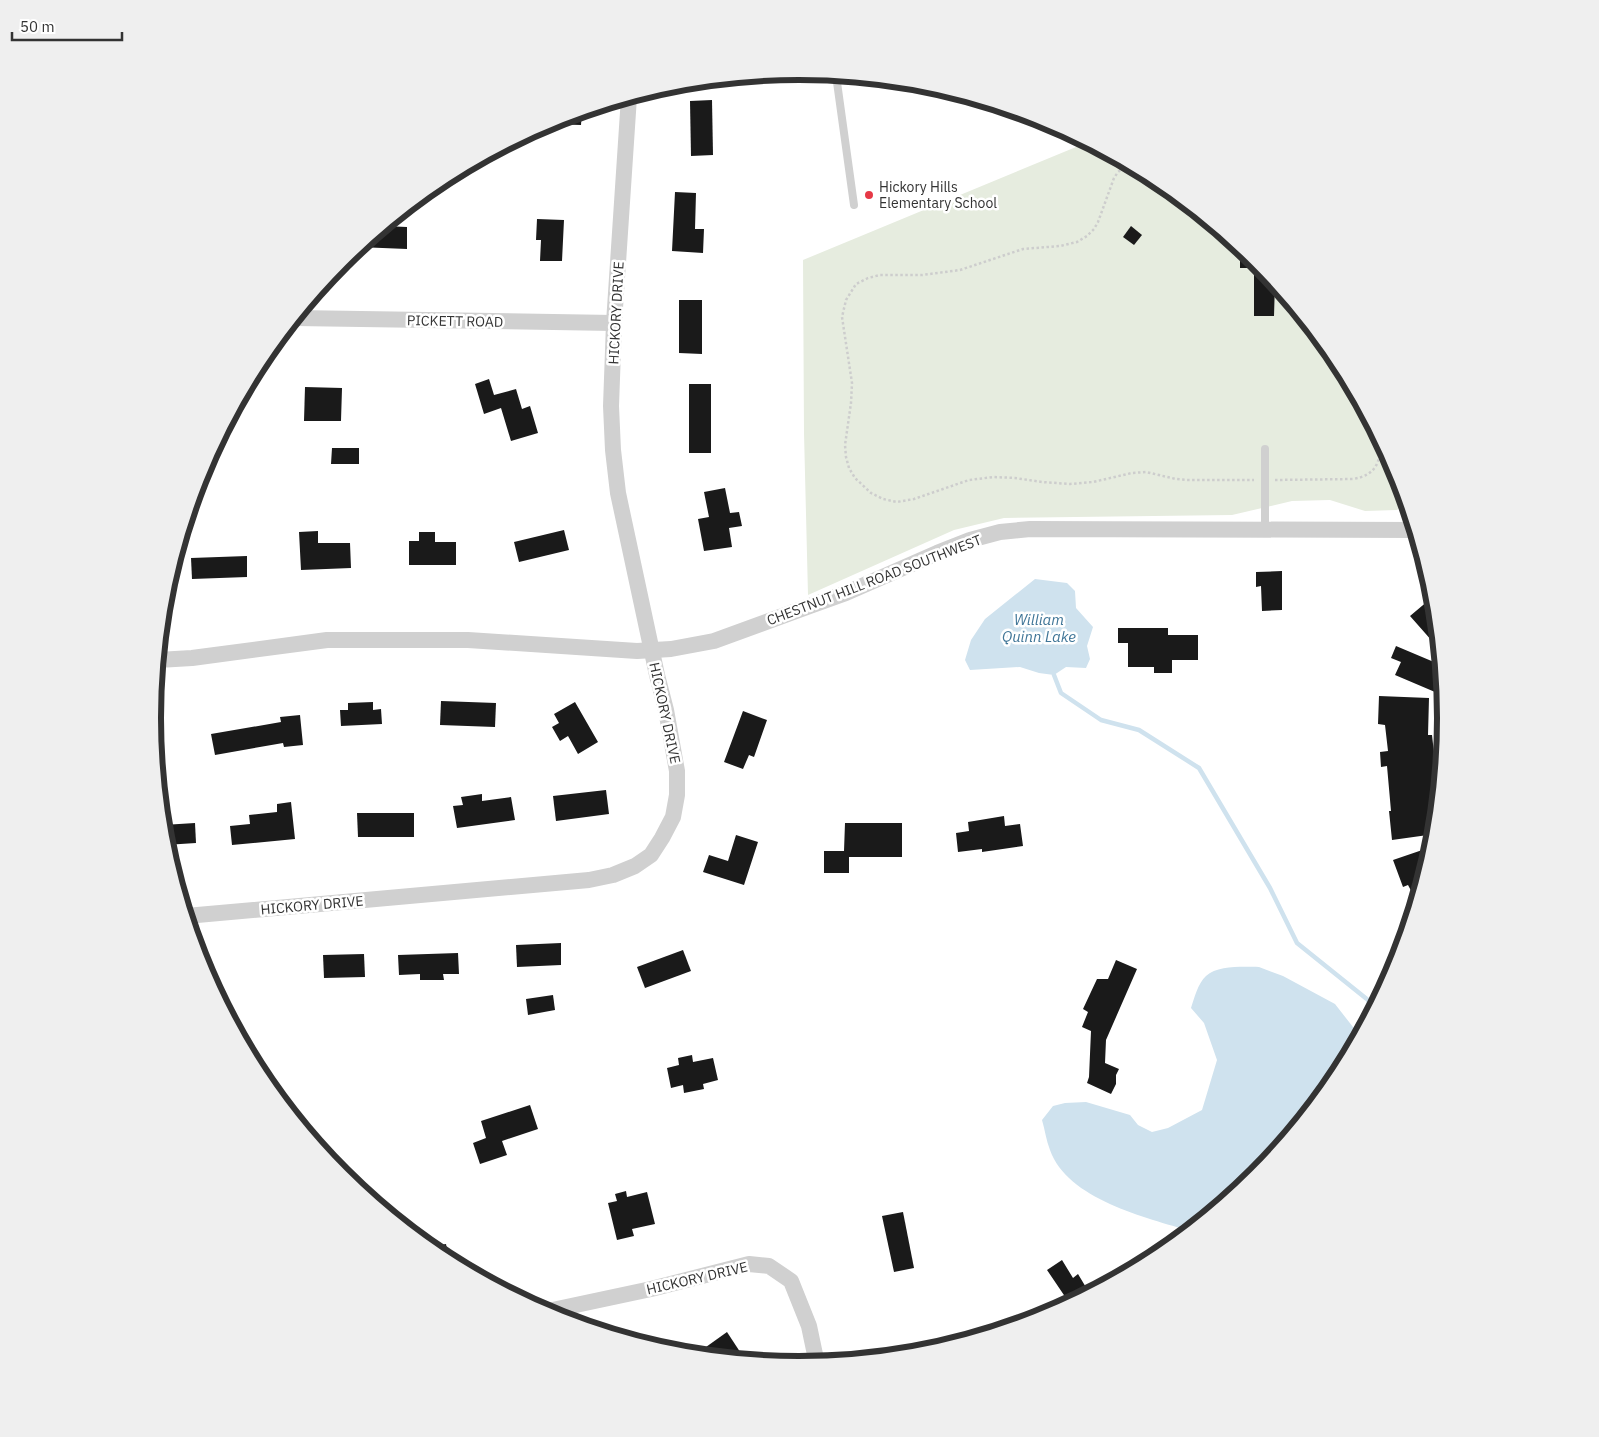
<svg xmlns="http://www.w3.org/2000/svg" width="1599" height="1437" viewBox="0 0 1599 1437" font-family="'IBM Plex Sans',sans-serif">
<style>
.green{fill:#e6ecdf}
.water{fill:#cfe2ee}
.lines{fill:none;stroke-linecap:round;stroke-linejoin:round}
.stream{stroke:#cfe2ee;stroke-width:4.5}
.building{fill:#1a1a1a}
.path{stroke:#cdcdcd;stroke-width:2.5;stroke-dasharray:2.5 2.5;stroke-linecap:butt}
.lane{stroke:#d0d0d0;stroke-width:8}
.street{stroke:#d0d0d0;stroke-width:16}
.poi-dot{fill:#e63946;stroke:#fff;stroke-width:2}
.labels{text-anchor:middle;stroke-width:5;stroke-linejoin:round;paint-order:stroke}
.poi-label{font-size:14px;fill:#333;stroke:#fff;text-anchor:start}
.street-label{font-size:14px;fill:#333;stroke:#fff}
.water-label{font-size:15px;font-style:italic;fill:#3f7597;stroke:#fff}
.rim{fill:none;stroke:#333;stroke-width:6}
</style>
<rect width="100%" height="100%" fill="#fff"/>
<!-- green -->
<polygon class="green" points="1089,143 1159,180 1257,261 1338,359 1398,471 1405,496 1404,504 1397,510 1365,511 1330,500 1292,501 1232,515 1004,518 954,530 808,595 804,433 803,260 1076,147"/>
<!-- water -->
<g class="water">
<polygon points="1035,579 1067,583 1075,591 1076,608 1093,627 1087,646 1090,659 1086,668 1066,667 1054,675 1039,673 1020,667 970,670 965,660 971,640 985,619"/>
<path d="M 1259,967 L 1283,976 L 1335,1004 L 1360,1036 L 1338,1078 L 1257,1176 L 1191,1231 C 1146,1218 1067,1199 1050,1150 C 1046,1140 1045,1130 1042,1120 L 1053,1106 L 1065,1103 L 1086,1102 L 1130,1115 L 1138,1125 L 1152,1132 L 1168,1128 L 1202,1110 L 1217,1060 L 1204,1023 L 1191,1008 C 1194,999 1198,983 1206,976 C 1218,965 1244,967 1259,967 Z"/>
</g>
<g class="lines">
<!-- stream -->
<polyline class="stream" points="1054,675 1061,693 1101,720 1139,730 1199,768 1270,888 1297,943 1368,1000 1372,1013"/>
</g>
<!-- building -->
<g class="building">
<polygon points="712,100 713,155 691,156 690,101"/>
<polygon points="582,111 581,125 548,124 548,123 552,120"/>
<polygon points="675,192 696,193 695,229 704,229 703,253 672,251"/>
<polygon points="537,219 564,220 562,261 540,261 541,240 536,240"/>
<polygon points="384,226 407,227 407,249 358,247"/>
<polygon points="1131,226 1142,235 1134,245 1123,237"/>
<polygon points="1240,247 1257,261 1275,282 1274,316 1254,316 1254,268 1240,268"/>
<polygon points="679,300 702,300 702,354 679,353"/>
<polygon points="489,379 494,395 516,389 522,409 530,406 538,433 511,441 501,408 484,414 475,384"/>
<rect x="689" y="384" width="22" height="69"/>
<polygon points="305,387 342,388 341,421 304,421"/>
<polygon points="332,448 359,448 359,464 331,464"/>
<polygon points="725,488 730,513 739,512 742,526 729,528 732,547 704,551 698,519 709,517 704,492"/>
<polygon points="564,530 569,550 519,562 514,542"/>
<polygon points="318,531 318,543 350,543 351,568 301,570 299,532"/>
<polygon points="419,532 435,532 435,542 456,542 456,565 409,565 409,541 419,541"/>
<polygon points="247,556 247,577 192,579 191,558"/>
<polygon points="1282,571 1282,610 1262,611 1261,586 1256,587 1256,572"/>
<polygon points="1435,595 1437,624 1440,650 1410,616"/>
<polygon points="1118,628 1168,628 1168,635 1198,635 1198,660 1172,660 1172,673 1154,673 1154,667 1128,667 1128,643 1118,643"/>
<polygon points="1396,646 1441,665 1442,675 1435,692 1395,675 1401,662 1391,658"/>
<polygon points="1379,696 1429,698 1428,735 1432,735 1436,771 1439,770 1440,783 1435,834 1392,840 1389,811 1391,811 1387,766 1381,767 1380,752 1388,751 1385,725 1378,724"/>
<polygon points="441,701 496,703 495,727 440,725"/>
<polygon points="373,702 373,710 381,709 382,724 341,726 340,710 348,710 348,703"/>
<polygon points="575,702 598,742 578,754 568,736 560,741 552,727 559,723 554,714"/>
<polygon points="743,711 767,720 754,757 749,755 743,769 724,762"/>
<polygon points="300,715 303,745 284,747 283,743 215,755 211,734 281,722 280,717"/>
<polygon points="606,790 609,814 556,821 553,796"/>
<polygon points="482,794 482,801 511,797 515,820 457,828 453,806 463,805 461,797"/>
<polygon points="291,802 295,839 232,845 230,826 250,824 249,815 277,812 277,804"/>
<polygon points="357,813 414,813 414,837 358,837"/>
<polygon points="1004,816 1005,826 1020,824 1023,846 982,852 982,849 958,852 956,833 969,831 968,822"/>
<polygon points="195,823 196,843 165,845 163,825"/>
<polygon points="845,823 902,823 902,857 849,857 849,873 824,873 824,851 844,851"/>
<polygon points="736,835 758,842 744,885 703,872 709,855 728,861"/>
<polygon points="1434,846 1429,862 1417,902 1408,885 1403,887 1393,860"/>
<polygon points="561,943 561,965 517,967 516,945"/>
<polygon points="683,950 691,971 645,988 637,967"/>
<polygon points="458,953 459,974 443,974 444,980 420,980 420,974 399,975 398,955"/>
<polygon points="364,954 365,977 324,978 323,955"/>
<polygon points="1116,960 1137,969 1106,1040 1105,1063 1119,1069 1116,1075 1116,1084 1111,1094 1087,1083 1089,1077 1091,1031 1082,1027 1088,1012 1083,1009 1097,979 1108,979"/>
<polygon points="553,995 555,1010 528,1015 526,999"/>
<polygon points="692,1055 693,1062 713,1058 718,1080 703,1084 704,1089 684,1093 683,1085 671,1088 667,1068 679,1065 678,1058"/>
<polygon points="530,1105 538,1129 502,1141 507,1155 480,1164 473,1143 486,1138 481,1121"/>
<polygon points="626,1191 627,1197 647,1192 655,1224 632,1229 634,1236 617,1240 608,1203 617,1201 615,1194"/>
<polygon points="903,1212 914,1268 894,1272 882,1216"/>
<polygon points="446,1244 449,1261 440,1256 428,1247"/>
<polygon points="1062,1260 1073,1278 1078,1274 1090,1294 1070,1304 1047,1270"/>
<polygon points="727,1332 746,1361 713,1357 706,1347"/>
</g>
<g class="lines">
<!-- path -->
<g class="path">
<polyline points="1128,164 1118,172 1114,178 1098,222 1094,229 1087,236 1077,242 1060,246 1023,249 960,270 922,275 880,275 868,278 856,284 846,300 842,317 852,383 851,403 845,445 846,457 849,468 855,478 871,493 883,499 897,502 914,499 969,480 994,477 1015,478 1042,482 1070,484 1093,482 1132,473 1146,472 1176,479 1188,480 1254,480"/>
<path d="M 1275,480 L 1353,479 C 1377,475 1380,462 1381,440"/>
</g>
<!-- lane -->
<g class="lane">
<polyline points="836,75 854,205"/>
<polyline points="1265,449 1265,530"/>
</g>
<!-- street -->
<g class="street">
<polyline points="295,318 614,323"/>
<polyline points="158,660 192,658 327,640 468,640 637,651 671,649 714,641 807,607 846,593 937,553 970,540 1000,532 1030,529 1415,530"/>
<polyline points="186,916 589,880 613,875 635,866 651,855 662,838 673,817 677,795 677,771 666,710 657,675 618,493 613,450 611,406 614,323 629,97"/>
<polyline points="543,1312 651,1289 749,1264 769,1266 791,1281 809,1326 817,1364"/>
</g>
</g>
<!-- markers -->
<circle class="poi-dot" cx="869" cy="195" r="5"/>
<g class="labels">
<!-- poi labels -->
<g class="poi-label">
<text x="879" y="192">Hickory Hills<tspan x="879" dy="16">Elementary School</tspan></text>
</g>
<!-- street labels -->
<g class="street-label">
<text transform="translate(616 313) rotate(-87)" y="5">HICKORY DRIVE</text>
<text transform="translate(455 321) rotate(1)" y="5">PICKETT ROAD</text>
<text transform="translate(874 580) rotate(-21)" y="5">CHESTNUT HILL ROAD SOUTHWEST</text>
<text transform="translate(665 713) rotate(78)" y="5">HICKORY DRIVE</text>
<text transform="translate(312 905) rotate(-5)" y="5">HICKORY DRIVE</text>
<text transform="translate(697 1278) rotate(-13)" y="5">HICKORY DRIVE</text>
</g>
<!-- water labels -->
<g class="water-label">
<text x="1039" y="625">William<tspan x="1039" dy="17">Quinn Lake</tspan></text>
</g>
</g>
<!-- crop -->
<path d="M0 0H1599V1437H0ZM161 718a638 638 0 1 1 1276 0a638 638 0 1 1-1276 0Z" fill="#efefef" fill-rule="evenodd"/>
<path class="rim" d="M161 718a638 638 0 1 1 1276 0a638 638 0 1 1-1276 0Z"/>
<!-- scale -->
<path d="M12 32v8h110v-8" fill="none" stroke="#333333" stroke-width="2.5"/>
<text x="20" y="32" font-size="15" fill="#333333" stroke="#ffffff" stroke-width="4" paint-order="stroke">50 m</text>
</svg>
